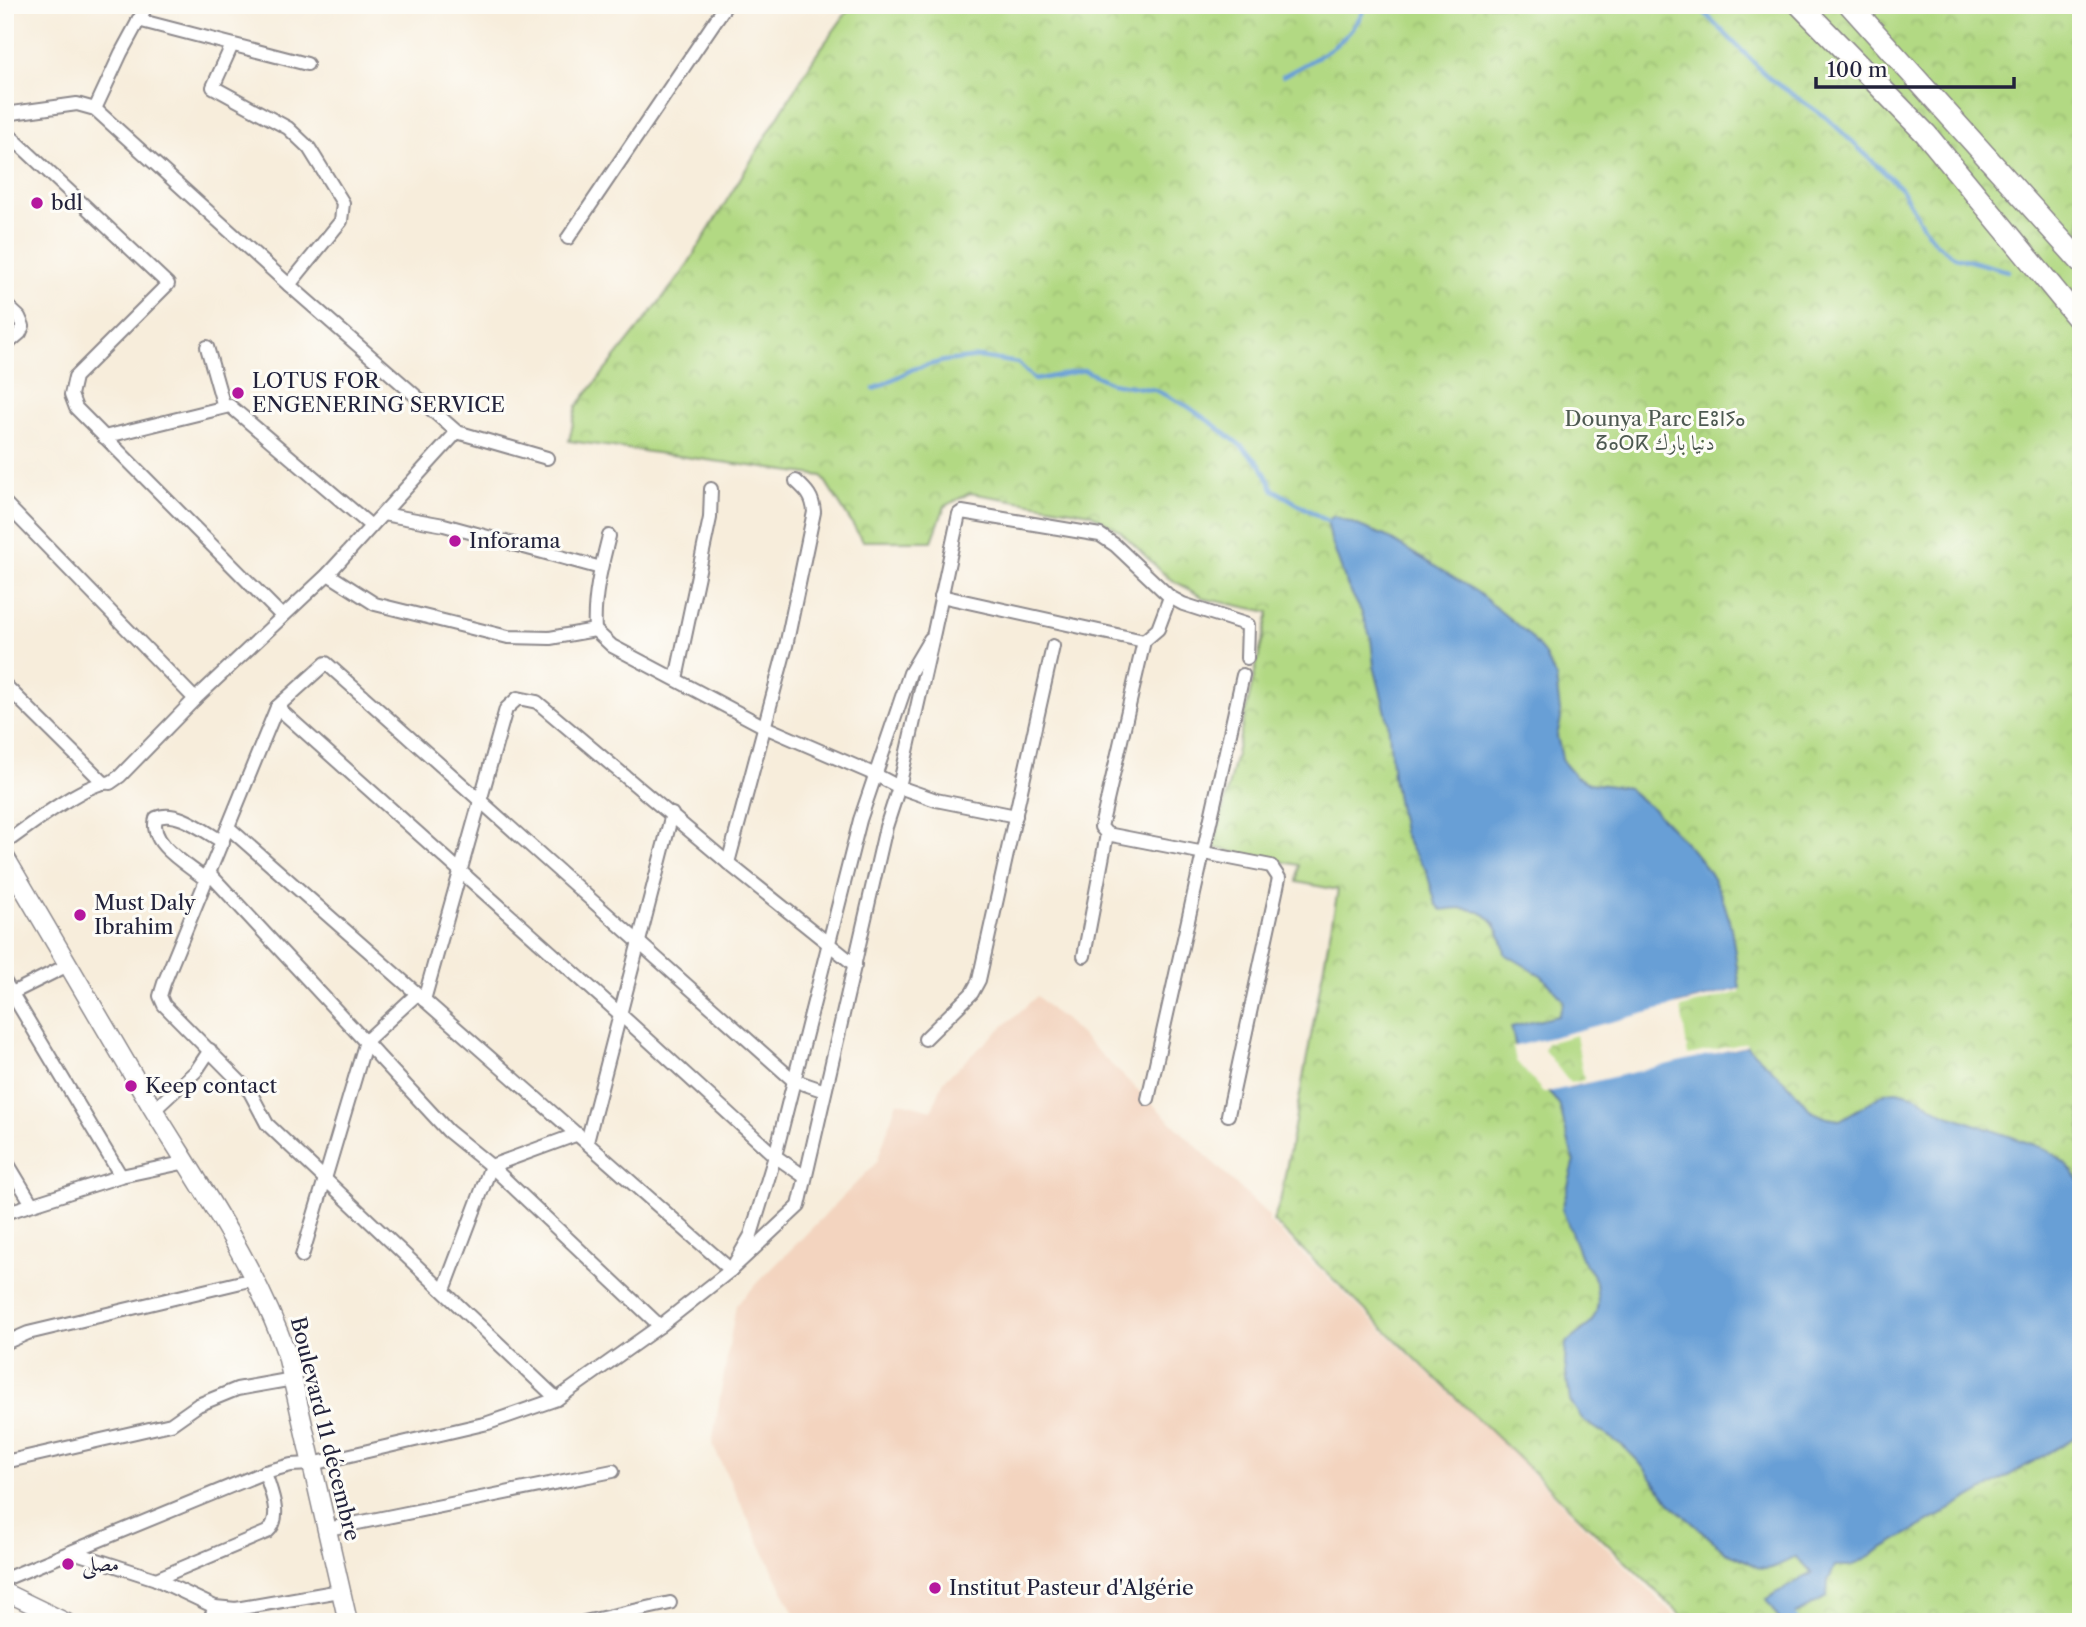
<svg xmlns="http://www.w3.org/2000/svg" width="2086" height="1627" viewBox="0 0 2086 1627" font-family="'Libre Caslon Text',Amiri,'Noto Sans Tifinagh',serif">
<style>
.built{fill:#f3d4bf}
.park{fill:url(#park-crowns);stroke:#6a7e5f;stroke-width:2}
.water{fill:#689fd6;stroke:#456088;stroke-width:2;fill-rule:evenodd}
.pier{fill:#f7eddb;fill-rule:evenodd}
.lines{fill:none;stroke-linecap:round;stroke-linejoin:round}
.stream{stroke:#689fd6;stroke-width:4.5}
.canal{stroke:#689fd6;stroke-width:14}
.street-casing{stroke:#8c888b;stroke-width:16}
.secondary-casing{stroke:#8c888b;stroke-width:19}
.primary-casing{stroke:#8c888b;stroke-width:21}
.highway-casing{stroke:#8c888b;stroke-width:24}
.street{stroke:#fff;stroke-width:12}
.secondary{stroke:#fff;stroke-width:16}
.primary{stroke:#fff;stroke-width:18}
.highway{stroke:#fff;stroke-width:21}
.poi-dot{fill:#b5179e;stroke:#fdfcf7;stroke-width:2.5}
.labels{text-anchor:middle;stroke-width:6;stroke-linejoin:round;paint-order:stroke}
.poi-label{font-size:21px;fill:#22223b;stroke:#fdfcf7;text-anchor:start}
.park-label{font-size:21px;fill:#4d5951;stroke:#fdfcf7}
.street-label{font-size:21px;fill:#22223b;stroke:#fdfcf7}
</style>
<defs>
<pattern id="park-crowns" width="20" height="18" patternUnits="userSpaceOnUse" patternTransform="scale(1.75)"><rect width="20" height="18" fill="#b2d983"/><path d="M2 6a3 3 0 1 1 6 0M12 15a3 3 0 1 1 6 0" fill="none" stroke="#99ba72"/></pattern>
</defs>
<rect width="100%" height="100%" fill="#fdfcf7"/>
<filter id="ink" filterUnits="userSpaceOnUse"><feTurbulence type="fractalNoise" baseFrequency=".0143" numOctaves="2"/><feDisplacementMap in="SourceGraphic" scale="14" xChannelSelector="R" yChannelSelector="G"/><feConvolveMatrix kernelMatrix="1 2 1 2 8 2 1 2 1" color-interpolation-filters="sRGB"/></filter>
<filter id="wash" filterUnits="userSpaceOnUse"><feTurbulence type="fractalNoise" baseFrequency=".00686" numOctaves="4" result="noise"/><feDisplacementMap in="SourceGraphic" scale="28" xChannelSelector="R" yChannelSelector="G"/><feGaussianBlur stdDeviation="1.57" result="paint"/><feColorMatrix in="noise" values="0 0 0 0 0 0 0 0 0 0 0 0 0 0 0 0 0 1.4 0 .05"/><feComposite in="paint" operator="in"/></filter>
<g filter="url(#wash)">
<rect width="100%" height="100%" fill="#f7eddb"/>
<!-- built -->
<polygon class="built" points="1037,996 1056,1014 1064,1019 1269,1216 1269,1222 1496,1438 1523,1460 1529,1471 1681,1622 798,1622 712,1444 736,1305 877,1162 897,1101 932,1110 944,1080"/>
<!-- park -->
<polygon class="park" points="852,5 2081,5 2081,1622 1688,1622 1273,1221 1280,1202 1338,890 1297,882 1299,865 1214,848 1269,612 1206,599 1167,577 1121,532 1090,513 970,493 945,506 932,541 863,541 822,476 569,441 577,406 683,272 814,58"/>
<!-- water -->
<path class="water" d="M 1334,516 L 1385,536 L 1477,592 L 1528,634 L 1544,653 L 1556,678 L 1561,719 L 1557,736 L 1563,762 L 1576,777 L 1589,783 L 1628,788 C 1637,798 1648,804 1657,813 C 1679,836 1704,859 1718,888 C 1733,919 1735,956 1740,989 L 1677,1005 L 1685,1058 L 1747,1046 L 1793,1089 L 1811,1111 L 1827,1118 L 1840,1120 L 1887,1092 L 1897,1091 L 1916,1096 L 1943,1113 L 2046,1149 L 2065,1163 L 2081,1182 L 2081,1434 L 1852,1566 L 1835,1566 L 1828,1581 L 1827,1597 L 1781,1622 L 1766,1599 L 1812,1573 L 1796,1557 C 1752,1580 1765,1565 1726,1552 L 1673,1506 L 1638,1461 L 1623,1446 L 1583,1420 L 1570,1401 L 1565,1364 L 1566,1343 L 1590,1324 L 1596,1313 L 1598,1303 L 1596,1283 L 1593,1274 L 1581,1258 L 1562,1209 L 1574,1163 L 1559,1104 L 1519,1060 L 1511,1027 L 1558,1016 L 1564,1001 L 1542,976 L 1505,954 C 1499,916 1479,903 1442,910 L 1436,904 L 1426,870 L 1411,849 L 1403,832 L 1393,778 L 1388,721 L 1374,666 L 1371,639 L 1361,611 L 1347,585 L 1331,540 L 1327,521 ZM 1579,1032 L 1588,1082 L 1569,1087 L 1540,1050 L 1545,1040 Z"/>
<!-- pier -->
<path class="pier" d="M 1740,989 L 1740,992 L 1681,1008 L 1688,1055 L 1746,1043 L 1747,1046 L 1544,1093 L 1516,1061 L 1513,1047 ZM 1576,1035 L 1584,1080 L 1570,1083 L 1544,1050 L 1547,1043 Z"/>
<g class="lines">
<!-- stream -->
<g class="stream">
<polyline points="1697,5 1769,78 1828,119 1901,188 1924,228 1937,244 1955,257 2008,271"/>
<path d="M 1283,76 C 1317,58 1351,43 1366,5"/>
<polyline points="874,389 913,369 944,361 980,357 1018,363 1035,380 1084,370 1111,383 1155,390 1187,406 1213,424 1240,445 1260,464 1274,490 1327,521"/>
</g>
<!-- canal -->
<polyline class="canal" points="1789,1618 1791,1622"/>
</g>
</g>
<g filter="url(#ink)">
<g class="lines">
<defs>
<g id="street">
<polyline points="138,20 307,64"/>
<polyline points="232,45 213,87 288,128 309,148 343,203 341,221 289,285"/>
<polyline points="95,109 121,53 147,5"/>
<polyline points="5,114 77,104 95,109 289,285 457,432 547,458"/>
<polyline points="5,131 168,284 75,377 71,395 76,408 282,616"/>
<polyline points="568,238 726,5"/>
<polyline points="5,304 19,317 23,326 20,333 5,346"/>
<polyline points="207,347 224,407"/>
<polyline points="104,437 230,406 371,526"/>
<polyline points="5,503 195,699"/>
<polyline points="383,514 444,525 601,568"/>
<path d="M 609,536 C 601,567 593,598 595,630 L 612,646 L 765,727 L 876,775 L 899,787 L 936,800 L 1016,816"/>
<polyline points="328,574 375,604 508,637 550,638 595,630"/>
<polyline points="941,596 1144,641 1101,827 1107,834 1271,866 1279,878 1228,1115"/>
<polyline points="1144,641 1158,629 1170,597"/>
<polyline points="676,679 710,518 711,489"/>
<polyline points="5,685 102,781"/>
<polyline points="277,707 621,1015 775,1156 805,1177"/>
<polyline points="229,828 731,1270 751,1235 775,1156 860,820 910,673 930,639"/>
<path d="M 5,843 C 25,829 89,779 110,783 L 120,776 L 195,699 L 328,574 L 457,432"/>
<path d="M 728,863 L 786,646 L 814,512 C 813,497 807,491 796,481"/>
<polyline points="208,872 448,1131 491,1166 660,1326"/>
<path d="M 205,879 C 187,864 148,844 156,818 C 176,808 205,832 223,842"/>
<polyline points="1084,956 1107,834"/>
<polyline points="5,982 121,1176"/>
<polyline points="6,996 68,965"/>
<polyline points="424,1000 506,709 518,698 537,702 728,863 855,965"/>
<polyline points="925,1039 972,993 979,980 1053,646"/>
<polyline points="1148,1099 1243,675"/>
<polyline points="154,1110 196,1071 210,1050"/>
<polyline points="587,1142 672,814"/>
<polyline points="5,1159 32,1204"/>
<polyline points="5,1213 121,1176 187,1162"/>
<polyline points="302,1256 366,1041 417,994"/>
<polyline points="444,1290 491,1166 578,1134"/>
<polyline points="5,1343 28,1333 254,1279"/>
<polyline points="557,1399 267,1124 250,1092 164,1005 160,996 164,983 277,707 326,663 793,1080 825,1091"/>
<polyline points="5,1462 171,1424 198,1405 237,1389 293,1379"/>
<polyline points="328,1529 613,1471"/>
<path d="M 73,1552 L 156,1579 L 267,1532 C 284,1518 270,1490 265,1472"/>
<polyline points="5,1579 265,1472 291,1465 312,1464 488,1423 557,1399 660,1326 731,1270 799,1206 886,827 899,787 934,632 959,514 962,512 1100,535 1115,545 1170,597 1183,604 1248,625 1247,658"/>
<polyline points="156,1579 215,1607 236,1609 340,1591"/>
<polyline points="209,1622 215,1607"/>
<polyline points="584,1622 670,1603"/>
</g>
<polyline id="secondary" points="5,1592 67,1622"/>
<path id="primary" d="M 5,857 C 55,941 103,1025 153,1109 C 202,1189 256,1266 287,1355 L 348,1622"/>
<g id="highway">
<polyline points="1800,5 1926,134 2081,322"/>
<polyline points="1850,5 2081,262"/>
</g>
</defs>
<!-- street casing -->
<use href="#street" class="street-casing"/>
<!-- secondary casing -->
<use href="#secondary" class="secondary-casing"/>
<!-- primary casing -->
<use href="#primary" class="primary-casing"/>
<!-- highway casing -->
<use href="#highway" class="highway-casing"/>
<!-- street -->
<use href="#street" class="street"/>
<!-- secondary -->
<use href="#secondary" class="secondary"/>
<!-- primary -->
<use href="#primary" class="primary"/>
<!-- highway -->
<use href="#highway" class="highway"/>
</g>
</g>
<!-- markers -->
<g class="poi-dot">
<circle cx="37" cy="203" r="7"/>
<circle cx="238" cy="393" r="7"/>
<circle cx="455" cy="541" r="7"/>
<circle cx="80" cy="915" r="7"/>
<circle cx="131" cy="1086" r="7"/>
<circle cx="68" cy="1564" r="7"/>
<circle cx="935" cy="1588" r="7"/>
</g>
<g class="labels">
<!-- poi labels -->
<g class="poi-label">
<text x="51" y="210">bdl</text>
<text x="252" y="388">LOTUS FOR<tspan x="252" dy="24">ENGENERING SERVICE</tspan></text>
<text x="469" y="548">Inforama</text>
<text x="94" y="910">Must Daly<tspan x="94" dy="24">Ibrahim</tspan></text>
<text x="145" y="1093">Keep contact</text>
<text x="82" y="1571">مصلى</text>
<text x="949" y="1595">Institut Pasteur d'Algérie</text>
</g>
<!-- park labels -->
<g class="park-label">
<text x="1655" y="426">Dounya Parc ⴹⵓⵏⵢⴰ<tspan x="1655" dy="24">ⵒⴰⵔⴽ دنيا بارك</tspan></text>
</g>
<!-- street labels -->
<g class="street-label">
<text transform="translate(325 1429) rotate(76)" y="7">Boulevard 11 décembre</text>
</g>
</g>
<!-- margin -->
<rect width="2086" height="1627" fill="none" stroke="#fdfcf7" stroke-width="28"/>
<!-- scale -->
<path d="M1816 77v10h198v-10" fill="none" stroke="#22223b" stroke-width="3.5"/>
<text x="1827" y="77" font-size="21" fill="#22223b" stroke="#fdfcf7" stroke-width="5" paint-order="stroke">100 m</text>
</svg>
